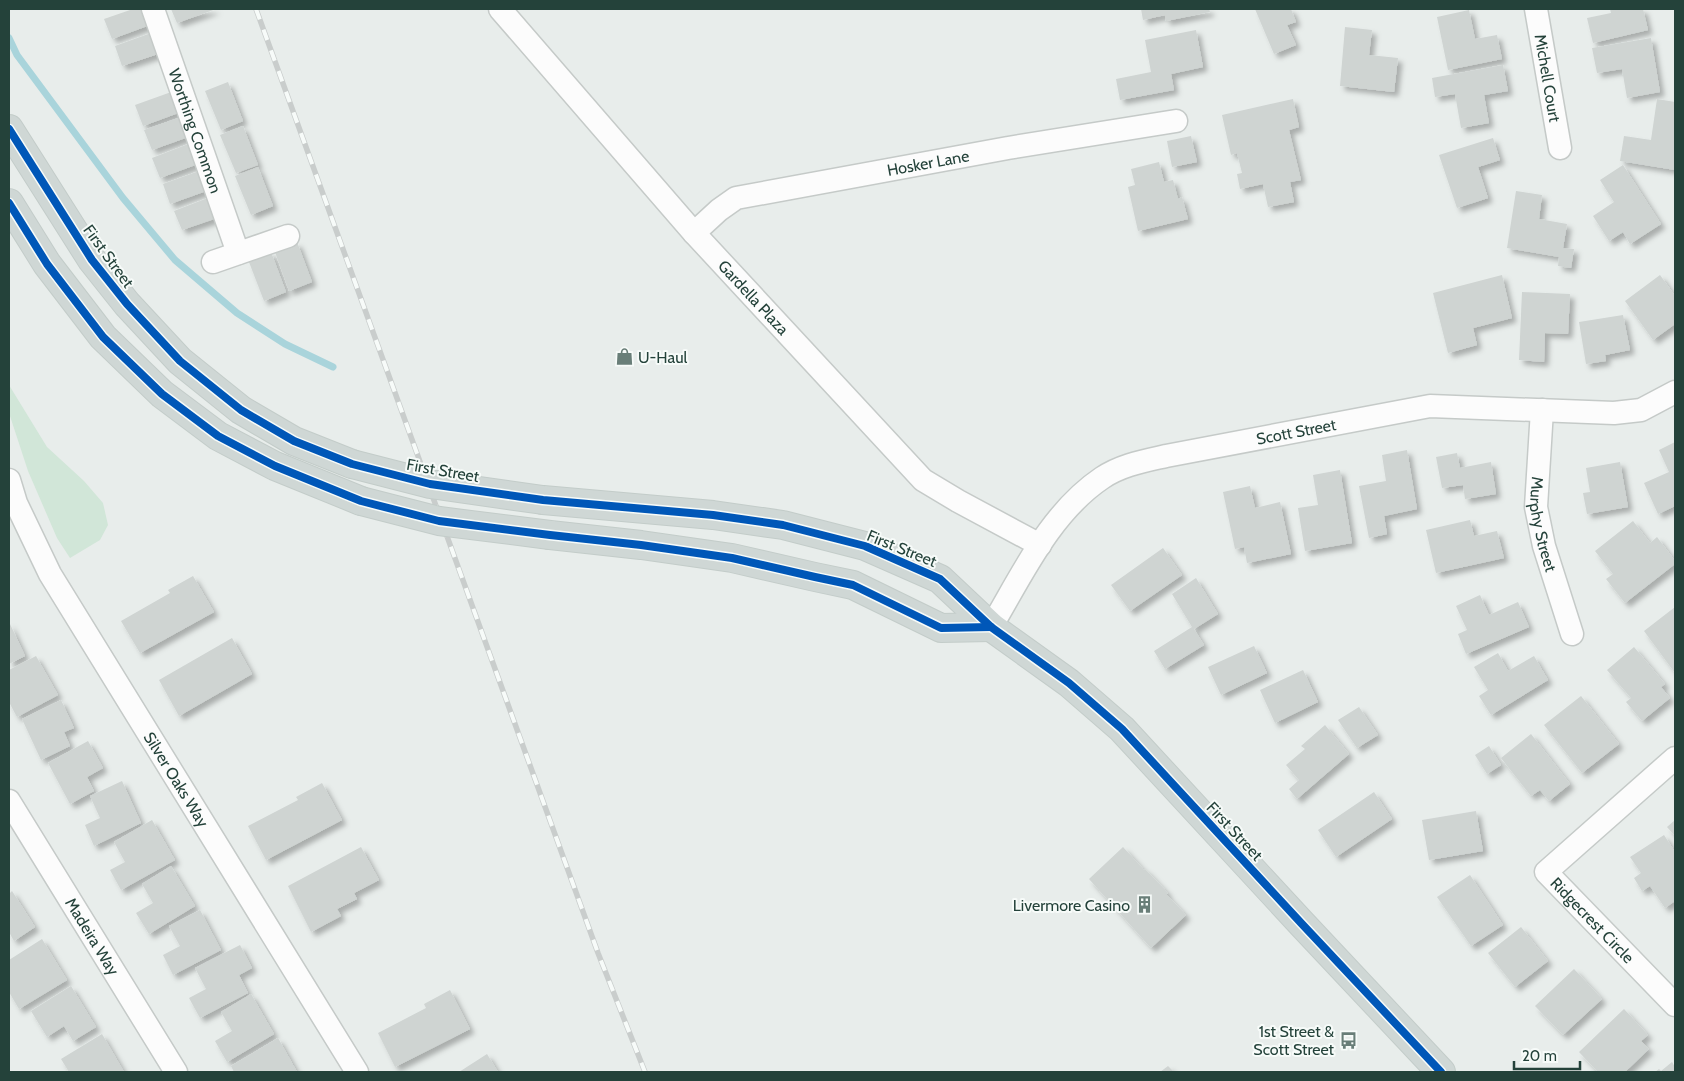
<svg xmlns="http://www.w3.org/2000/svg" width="1684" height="1081" viewBox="0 0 1684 1081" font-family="Cabin,sans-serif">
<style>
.green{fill:#d1e6d8}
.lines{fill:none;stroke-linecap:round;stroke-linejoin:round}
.stream{stroke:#a9d4db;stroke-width:7}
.building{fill:#cfd4d2;filter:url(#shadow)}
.street-casing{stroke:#c5cac8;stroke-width:25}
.primary-casing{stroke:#c3ccc9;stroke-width:30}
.street{stroke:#fcfcfc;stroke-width:22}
.primary{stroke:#cfd7d5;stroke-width:28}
.rail-casing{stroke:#c9cdcc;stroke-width:5.5}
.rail{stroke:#f7fbf9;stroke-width:4;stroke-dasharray:11;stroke-linecap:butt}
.primary-bridge-casing{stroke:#c3ccc9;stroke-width:30;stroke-linecap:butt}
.primary-bridge{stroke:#cfd7d5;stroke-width:28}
.cycleway-casing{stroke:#f7fbf9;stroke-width:11}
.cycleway{stroke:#0057b8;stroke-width:8}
.labels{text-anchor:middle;stroke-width:4;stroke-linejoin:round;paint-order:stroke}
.street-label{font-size:16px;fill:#24423a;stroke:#f7fbf9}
.poi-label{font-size:16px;fill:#24423a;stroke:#f7fbf9;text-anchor:end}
</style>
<defs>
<filter id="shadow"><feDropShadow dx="4.5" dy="4.5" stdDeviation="2.5" flood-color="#0004"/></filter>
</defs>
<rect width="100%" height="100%" fill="#e8edeb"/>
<!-- green -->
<polygon class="green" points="9,385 47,447 84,481 103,503 108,525 100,540 70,558 57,538 28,471 9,413"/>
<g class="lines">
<!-- stream -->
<polyline class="stream" points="9,38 17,55 123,198 175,260 237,313 285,344 333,367"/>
</g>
<!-- building -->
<g class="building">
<polygon points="133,9 144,9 150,25 112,39 104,19"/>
<polygon points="171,9 216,9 177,23"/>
<polygon points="1141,9 1209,9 1210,12 1166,21 1165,15 1143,20"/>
<polygon points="1255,9 1291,9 1296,22 1287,25 1296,45 1274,54"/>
<polygon points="1610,9 1643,9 1648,30 1593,43 1587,18 1611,13"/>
<polygon points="1469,10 1475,39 1497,35 1502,59 1448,70 1437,17"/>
<polygon points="1345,27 1372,30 1369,55 1398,58 1394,92 1340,86"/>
<polygon points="1196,30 1203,67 1171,74 1174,90 1120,100 1116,79 1151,72 1145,40"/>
<polygon points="154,32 161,53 122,66 115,46"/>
<polygon points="1651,38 1660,92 1627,98 1622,69 1597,73 1592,48"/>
<polygon points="1503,65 1508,91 1484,95 1489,123 1461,128 1455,94 1435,97 1432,78"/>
<polygon points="228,82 243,121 221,130 205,91"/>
<polygon points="174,91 181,112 143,126 135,105"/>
<polygon points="1293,99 1299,127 1289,130 1301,180 1290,182 1294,202 1268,207 1263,184 1240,189 1237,174 1242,173 1237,153 1231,155 1222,115"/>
<polygon points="1657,99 1675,102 1675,170 1620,161 1624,136 1651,140"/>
<polygon points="184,116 191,136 152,150 144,130"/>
<polygon points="243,126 258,165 236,173 220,135"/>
<polygon points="1191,136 1197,162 1172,167 1167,141"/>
<polygon points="1493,138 1500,160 1478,167 1488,198 1457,208 1439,155"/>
<polygon points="191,143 198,164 160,178 152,158"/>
<polygon points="1159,162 1164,182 1173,180 1178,199 1182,197 1188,219 1138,231 1128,187 1135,185 1131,169"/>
<polygon points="1623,165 1661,224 1630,244 1623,232 1609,241 1593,216 1614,202 1600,180"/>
<polygon points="258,167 273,206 251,215 235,176"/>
<polygon points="202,170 209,190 170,204 163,184"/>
<polygon points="1516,191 1542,195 1539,219 1567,224 1563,248 1574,249 1571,268 1558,266 1559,257 1507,248"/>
<polygon points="213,196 220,217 182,230 174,211"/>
<polygon points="297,242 312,282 289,291 275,252"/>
<polygon points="271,252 286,292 264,301 249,262"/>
<polygon points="1502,275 1512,318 1473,328 1477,345 1448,353 1433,293"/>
<polygon points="1660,275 1675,296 1675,324 1653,340 1625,301"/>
<polygon points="1522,292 1570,294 1568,334 1545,333 1544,362 1519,360"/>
<polygon points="1623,315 1630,350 1605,355 1606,361 1586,364 1579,322"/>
<polygon points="1675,442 1675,506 1658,514 1644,483 1669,472 1659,450"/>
<polygon points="1407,450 1417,509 1384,516 1387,534 1369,538 1359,486 1386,481 1382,455"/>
<polygon points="1457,453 1460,468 1491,462 1496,494 1465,499 1463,485 1442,488 1436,457"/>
<polygon points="1620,462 1628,507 1587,514 1583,493 1590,492 1586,468"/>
<polygon points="1340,470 1352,543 1305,551 1298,508 1318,505 1313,475"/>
<polygon points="1250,486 1255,508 1280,502 1291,554 1247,563 1244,547 1235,549 1223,492"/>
<polygon points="1470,520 1474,536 1497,531 1504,558 1436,573 1426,530"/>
<polygon points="1633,521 1650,543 1657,537 1675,561 1675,564 1625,603 1606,579 1613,574 1595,551"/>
<polygon points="1163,548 1182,575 1130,611 1111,585"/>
<polygon points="193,576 214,612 140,653 121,621 170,593 168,590"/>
<polygon points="1196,578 1218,614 1194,629 1204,645 1165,669 1154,651 1192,627 1172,594"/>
<polygon points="1480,595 1489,615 1518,602 1529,627 1466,654 1458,634 1467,630 1456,606"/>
<polygon points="1675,607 1675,673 1644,631"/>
<polygon points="9,622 25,656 9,664"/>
<polygon points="232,638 252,674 179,716 159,680"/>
<polygon points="1254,646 1267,673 1221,695 1208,667"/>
<polygon points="1634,647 1665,684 1661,687 1670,698 1642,721 1626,702 1631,698 1607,670"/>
<polygon points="1498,653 1508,671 1534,656 1548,680 1491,715 1479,696 1488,690 1474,667"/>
<polygon points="36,656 58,695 17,717 9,702 9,670"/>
<polygon points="1303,670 1318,702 1275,723 1260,690"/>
<polygon points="1581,696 1619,744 1582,773 1544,725"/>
<polygon points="61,700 74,728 64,732 70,746 41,760 22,719"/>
<polygon points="1359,707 1378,735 1357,748 1338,720"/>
<polygon points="1325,725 1349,754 1297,799 1289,789 1299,780 1286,765 1305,749 1301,746"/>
<polygon points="1531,734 1570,784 1549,801 1540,790 1531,796 1501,758"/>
<polygon points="88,741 103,768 87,777 94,791 70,804 48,763"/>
<polygon points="1489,746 1501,765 1487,774 1475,755"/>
<polygon points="122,781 141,823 94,846 85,825 100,818 90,796"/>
<polygon points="322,783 342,820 266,860 248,826 298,800 296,797"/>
<polygon points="1374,792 1392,819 1336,857 1318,830"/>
<polygon points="1476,811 1483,851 1429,860 1422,820"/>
<polygon points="152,820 175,860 121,890 110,870 125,862 114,842"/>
<polygon points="1675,820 1675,836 1667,827"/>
<polygon points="1664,835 1675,852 1675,901 1665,908 1650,886 1642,891 1634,878 1641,873 1630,857"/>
<polygon points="361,847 379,880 354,893 357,899 337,909 341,916 311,932 288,886"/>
<polygon points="1123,847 1144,870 1145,869 1168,893 1166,894 1186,915 1151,948 1089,879"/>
<polygon points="171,866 195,906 149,934 136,913 153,903 142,884"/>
<polygon points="1470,875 1503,925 1471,946 1437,897"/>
<polygon points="12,891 35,927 14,941 9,932 9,894"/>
<polygon points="200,910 221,950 173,975 163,955 180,946 169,926"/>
<polygon points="1521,927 1548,961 1515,987 1488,953"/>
<polygon points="42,939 67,980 19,1009 9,992 9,960"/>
<polygon points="240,945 252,968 239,975 248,993 200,1018 189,998 206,989 195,968"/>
<polygon points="1574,969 1602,999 1563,1035 1535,1006"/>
<polygon points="71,986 96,1027 73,1041 64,1026 47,1037 31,1011"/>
<polygon points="450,990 470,1029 395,1067 378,1033 426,1008 424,1004"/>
<polygon points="251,994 274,1034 227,1062 215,1041 232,1031 221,1012"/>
<polygon points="1624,1009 1648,1035 1641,1041 1649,1049 1625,1072 1598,1072 1579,1052"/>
<polygon points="102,1034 124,1072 69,1072 61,1059"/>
<polygon points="278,1038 297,1072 234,1072 231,1066"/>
<polygon points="487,1054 498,1072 459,1072"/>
<polygon points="1672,1062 1675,1067 1675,1072 1655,1072 1659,1069 1661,1071"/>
<polygon points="1168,1066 1174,1072 1160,1072"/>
</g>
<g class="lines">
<defs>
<g id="street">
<path id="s1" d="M 153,9 L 238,253"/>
<path id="s2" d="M 500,9 L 694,233 L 923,480 L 958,501 L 1040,545"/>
<path id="s3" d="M 1536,9 L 1560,148"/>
<path id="s4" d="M 694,233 L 719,210 L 736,198 L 1008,148 L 1176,121"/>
<polyline points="213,262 288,236"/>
<path id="s5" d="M 1542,410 L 1536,507 L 1544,546 L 1572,634"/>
<path id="s6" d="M 9,480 L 16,503 L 50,574 L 357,1072"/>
<path id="s7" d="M 991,627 C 1022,575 1050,513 1102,478 C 1121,465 1144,461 1166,456 L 1430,406 L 1614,413 L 1641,410 L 1675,392"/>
<path id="s8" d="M 1675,758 L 1546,872 L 1675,1005"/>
<path id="s9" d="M 9,801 L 176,1072"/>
</g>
<g id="primary">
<polyline points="9,129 92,260 127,304 180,361 241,410 294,441 352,464"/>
<polyline points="9,203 47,264 103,337 162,394 218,436 275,466 361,501"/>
<polyline points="543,500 713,515 783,525 865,546 940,579 991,627 1069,683 1122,729 1302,924 1441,1072"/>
<polyline points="550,535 641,545 732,558 815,577 853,585 941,628 991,627"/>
</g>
</defs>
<!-- street casing -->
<use href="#street" class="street-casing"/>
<!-- primary casing -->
<use href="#primary" class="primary-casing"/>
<!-- street -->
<use href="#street" class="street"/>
<!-- primary -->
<use href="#primary" class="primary"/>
<defs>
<polyline id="rail" points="256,9 598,953 645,1072"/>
</defs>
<!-- rail casing -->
<use href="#rail" class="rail-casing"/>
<!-- rail -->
<use href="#rail" class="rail"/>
<defs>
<g id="primary-bridge">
<polyline points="352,464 430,484 543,500"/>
<polyline points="361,501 439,521 550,535"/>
</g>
</defs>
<!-- primary-bridge casing -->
<use href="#primary-bridge" class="primary-bridge-casing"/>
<!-- primary-bridge -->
<use href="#primary-bridge" class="primary-bridge"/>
<defs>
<g id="cycleway">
<polyline points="9,129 92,260 127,304 180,361 241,410 294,441 352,464 430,484 543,500 713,515 783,525 865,546 940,579 991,627 1069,683 1122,729 1302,924 1441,1072"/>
<polyline points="9,203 47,264 103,337 162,394 218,436 275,466 361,501 439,521 550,535 641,545 732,558 815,577 853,585 941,628 991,627"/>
</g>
</defs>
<!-- cycleway casing -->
<use href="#cycleway" class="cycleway-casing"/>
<!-- cycleway -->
<use href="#cycleway" class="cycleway"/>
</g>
<!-- icons -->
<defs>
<symbol id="shop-bare" viewBox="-9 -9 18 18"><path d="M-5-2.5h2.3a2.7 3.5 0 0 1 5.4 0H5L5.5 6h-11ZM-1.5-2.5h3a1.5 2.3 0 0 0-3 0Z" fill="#697e78" stroke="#f7fbf9" stroke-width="2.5" paint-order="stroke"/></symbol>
<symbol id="building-bare" viewBox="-9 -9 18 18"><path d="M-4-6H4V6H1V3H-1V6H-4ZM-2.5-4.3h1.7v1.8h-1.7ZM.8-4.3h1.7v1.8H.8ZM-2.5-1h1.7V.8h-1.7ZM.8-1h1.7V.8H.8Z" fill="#697e78" stroke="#f7fbf9" stroke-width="2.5" paint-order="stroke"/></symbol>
<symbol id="bus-bare" viewBox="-9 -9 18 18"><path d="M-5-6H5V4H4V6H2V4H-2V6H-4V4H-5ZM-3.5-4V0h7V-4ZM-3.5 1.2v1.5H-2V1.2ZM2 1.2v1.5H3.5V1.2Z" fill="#697e78" stroke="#f7fbf9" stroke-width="2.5" paint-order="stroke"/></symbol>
</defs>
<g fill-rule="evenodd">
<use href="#shop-bare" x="612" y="344" width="25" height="25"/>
<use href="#building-bare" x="1132" y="892" width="25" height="25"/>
<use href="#bus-bare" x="1336" y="1028" width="25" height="25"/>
</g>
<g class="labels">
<!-- street labels -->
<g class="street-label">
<text dy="6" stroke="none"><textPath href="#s3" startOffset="70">Michell Court</textPath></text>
<text dy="6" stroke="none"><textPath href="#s1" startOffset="129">Worthing Common</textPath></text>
<text dy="6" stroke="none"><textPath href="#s4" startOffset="250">Hosker Lane</textPath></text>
<text transform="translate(109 256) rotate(54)" y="6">First Street</text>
<text dy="6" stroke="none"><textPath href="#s2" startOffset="384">Gardella Plaza</textPath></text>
<text dy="6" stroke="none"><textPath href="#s7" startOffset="388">Scott Street</textPath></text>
<text transform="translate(443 470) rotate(10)" y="6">First Street</text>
<text dy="6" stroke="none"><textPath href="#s5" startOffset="115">Murphy Street</textPath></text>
<text transform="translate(902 548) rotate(22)" y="6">First Street</text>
<text dy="6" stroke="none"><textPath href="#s6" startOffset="344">Silver Oaks Way</textPath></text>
<text transform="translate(1235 831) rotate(47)" y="6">First Street</text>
<text dy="6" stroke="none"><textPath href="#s8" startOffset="239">Ridgecrest Circle</textPath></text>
<text dy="6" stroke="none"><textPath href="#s9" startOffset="159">Madeira Way</textPath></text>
</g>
<!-- poi labels -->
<g class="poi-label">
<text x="638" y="363" text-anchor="start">U-Haul</text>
<text x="1130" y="911">Livermore Casino</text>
<text x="1334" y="1037">1st Street &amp;<tspan x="1334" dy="18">Scott Street</tspan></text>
</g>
</g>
<!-- border -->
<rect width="1684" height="1081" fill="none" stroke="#24423a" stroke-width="20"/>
<!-- scale -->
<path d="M1514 1061v8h66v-8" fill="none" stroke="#24423a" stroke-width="2.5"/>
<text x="1522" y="1061" font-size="15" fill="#24423a" stroke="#f7fbf9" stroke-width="4" paint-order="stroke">20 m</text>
</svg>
